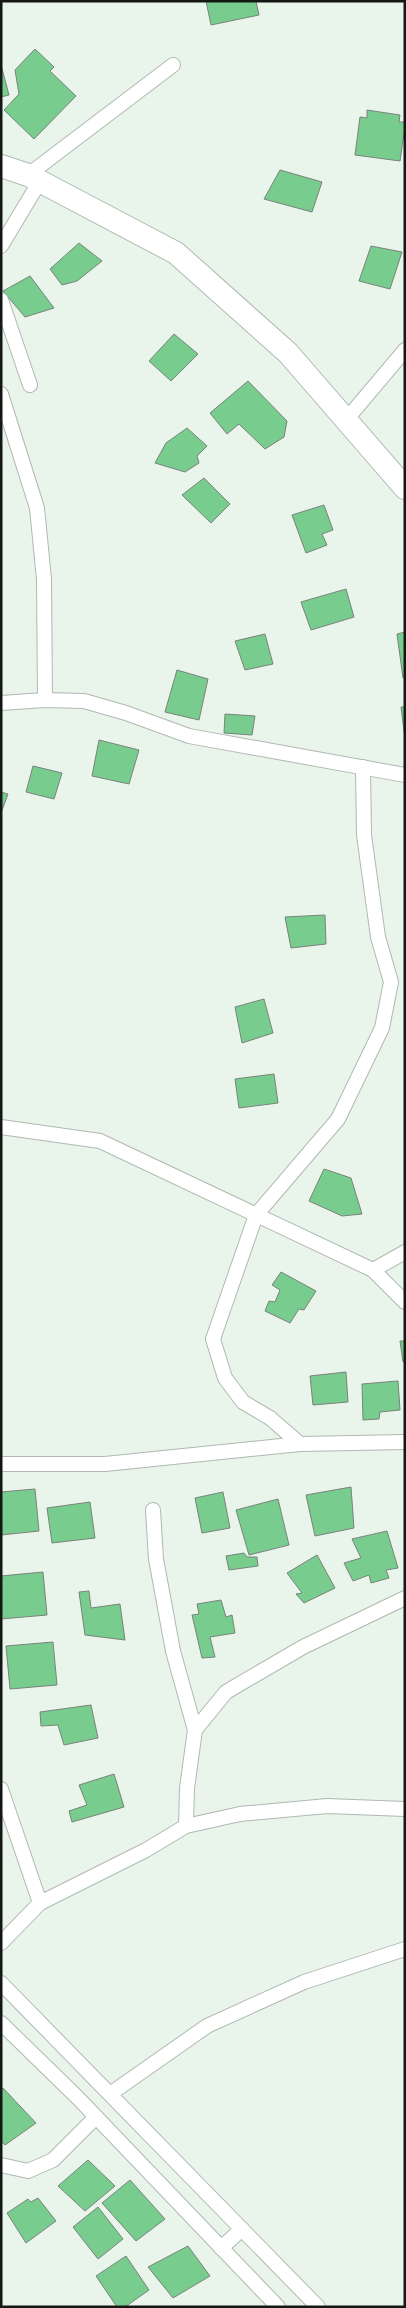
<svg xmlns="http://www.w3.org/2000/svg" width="406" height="2308" viewBox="0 0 406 2308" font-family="Lato,sans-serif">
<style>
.building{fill:#78cc8e;stroke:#79837b}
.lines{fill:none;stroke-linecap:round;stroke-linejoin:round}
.minor-casing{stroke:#afb9b1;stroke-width:16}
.primary-casing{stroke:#afb9b1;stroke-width:24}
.minor{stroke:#fff;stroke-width:14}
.primary{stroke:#fff;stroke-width:22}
</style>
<rect width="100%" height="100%" fill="#e9f4eb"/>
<!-- building -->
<g class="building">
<polygon points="206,1 256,1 259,15 211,25"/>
<polygon points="35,49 54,67 50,71 76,96 34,139 4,110 19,94 15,70"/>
<polygon points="1,65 9,95 1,97"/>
<polygon points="367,110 400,115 399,122 405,122 405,126 400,161 355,155 360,117 367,118"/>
<polygon points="280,170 322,182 312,212 264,199"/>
<polygon points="79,243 102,261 77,281 62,285 50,269"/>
<polygon points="371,246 402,252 390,289 359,281"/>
<polygon points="30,276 54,308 25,317 3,291"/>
<polygon points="174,334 198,354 171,381 149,361"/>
<polygon points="248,381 287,421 284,437 265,449 239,424 227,434 210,413"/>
<polygon points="187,428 207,446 197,456 199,463 185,472 155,463 166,443"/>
<polygon points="204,478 230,504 211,523 182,495"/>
<polygon points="324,505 333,530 322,534 327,545 306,553 292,515"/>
<polygon points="346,589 354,617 311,630 301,602"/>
<polygon points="405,632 405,677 403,678 397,634"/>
<polygon points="265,634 273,664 245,670 235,641"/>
<polygon points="177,670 208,679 199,720 165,712"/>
<polygon points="401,707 405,707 405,739"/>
<polygon points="225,714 255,716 252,735 224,733"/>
<polygon points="99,740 139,750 129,784 92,776"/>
<polygon points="33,766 62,773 54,799 26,792"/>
<polygon points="1,792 8,794 1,813"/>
<polygon points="325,915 326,944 291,948 285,917"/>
<polygon points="264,999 273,1033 242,1043 235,1007"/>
<polygon points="274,1074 278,1103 239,1108 235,1079"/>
<polygon points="324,1169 351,1178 362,1214 342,1216 309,1201"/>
<polygon points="281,1272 316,1291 304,1310 299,1309 290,1323 265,1311 269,1301 275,1302 280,1290 272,1285"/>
<polygon points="400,1341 405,1341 405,1362 403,1362"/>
<polygon points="346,1372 348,1402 313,1405 310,1376"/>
<polygon points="398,1381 400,1410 380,1412 379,1419 363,1420 362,1384"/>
<polygon points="351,1487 354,1528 315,1536 306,1495"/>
<polygon points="35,1489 39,1531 1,1535 1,1492"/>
<polygon points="223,1492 230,1528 202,1533 195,1498"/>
<polygon points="278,1499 289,1545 249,1555 236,1510"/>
<polygon points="90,1502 95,1538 52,1543 47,1508"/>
<polygon points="387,1531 398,1568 386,1570 389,1578 371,1583 369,1575 353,1581 344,1563 361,1558 352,1539"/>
<polygon points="244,1553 247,1557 257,1557 258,1566 229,1570 226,1556"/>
<polygon points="317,1555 335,1588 304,1603 296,1594 302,1593 287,1573"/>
<polygon points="43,1572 47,1615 1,1619 1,1576"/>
<polygon points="89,1591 91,1608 120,1604 125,1640 85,1635 79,1592"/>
<polygon points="221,1600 226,1617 232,1615 235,1633 210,1637 215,1657 202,1658 192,1615 199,1614 197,1604"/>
<polygon points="53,1642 57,1685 10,1689 6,1646"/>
<polygon points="91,1705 98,1738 64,1745 58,1725 41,1726 40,1712"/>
<polygon points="114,1774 124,1807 72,1822 69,1811 87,1805 79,1785"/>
<polygon points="3,2088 36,2123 5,2145 1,2141 1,2090"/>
<polygon points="88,2160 115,2186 85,2211 58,2186"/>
<polygon points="130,2180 165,2219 136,2241 102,2203"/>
<polygon points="38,2198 56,2221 26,2243 7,2213 28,2199 31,2202"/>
<polygon points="98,2207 123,2239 98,2259 73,2227"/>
<polygon points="188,2246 210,2276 173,2298 148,2267"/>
<polygon points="126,2256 149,2290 125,2307 117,2307 96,2276"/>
</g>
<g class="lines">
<defs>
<g id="minor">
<polyline points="28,175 173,65"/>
<polyline points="1,246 40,181"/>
<polyline points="1,300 30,385"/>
<polyline points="1,394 37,508 44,579 45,700"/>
<polyline points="346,420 405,350"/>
<polyline points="1,703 45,700 84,701 126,713 189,736 405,775"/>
<polyline points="1,1127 100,1141 373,1270 405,1302"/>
<polyline points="373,1270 405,1252"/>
<polyline points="300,1444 270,1418 243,1402 225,1378 213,1339 256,1215 338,1119 382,1028 391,982 378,937 364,835 363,767"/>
<polyline points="1,1464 105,1464 300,1444 405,1442"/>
<polyline points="153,1510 156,1559 173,1651 195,1730"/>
<polyline points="1,1789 40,1903"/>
<polyline points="186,1826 187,1788 195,1730 226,1692 303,1647 405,1598"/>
<polyline points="1,1943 40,1903 146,1850 186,1826 240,1814 327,1806 405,1809"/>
<polyline points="1,1983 318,2307"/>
<polyline points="1,2023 78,2098 278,2307"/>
<polyline points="110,2094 207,2026 304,1982 405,1949"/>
<polyline points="1,2165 28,2171 53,2160 96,2117"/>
<polyline points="221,2248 242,2229"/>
</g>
<polyline id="primary" points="1,166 28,175 176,253 288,353 405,488"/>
</defs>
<!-- minor casing -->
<use href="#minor" class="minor-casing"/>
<!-- primary casing -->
<use href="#primary" class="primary-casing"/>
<!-- minor -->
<use href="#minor" class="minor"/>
<!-- primary -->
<use href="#primary" class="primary"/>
</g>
<!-- border -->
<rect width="406" height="2308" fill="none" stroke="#141815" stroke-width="5"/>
</svg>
